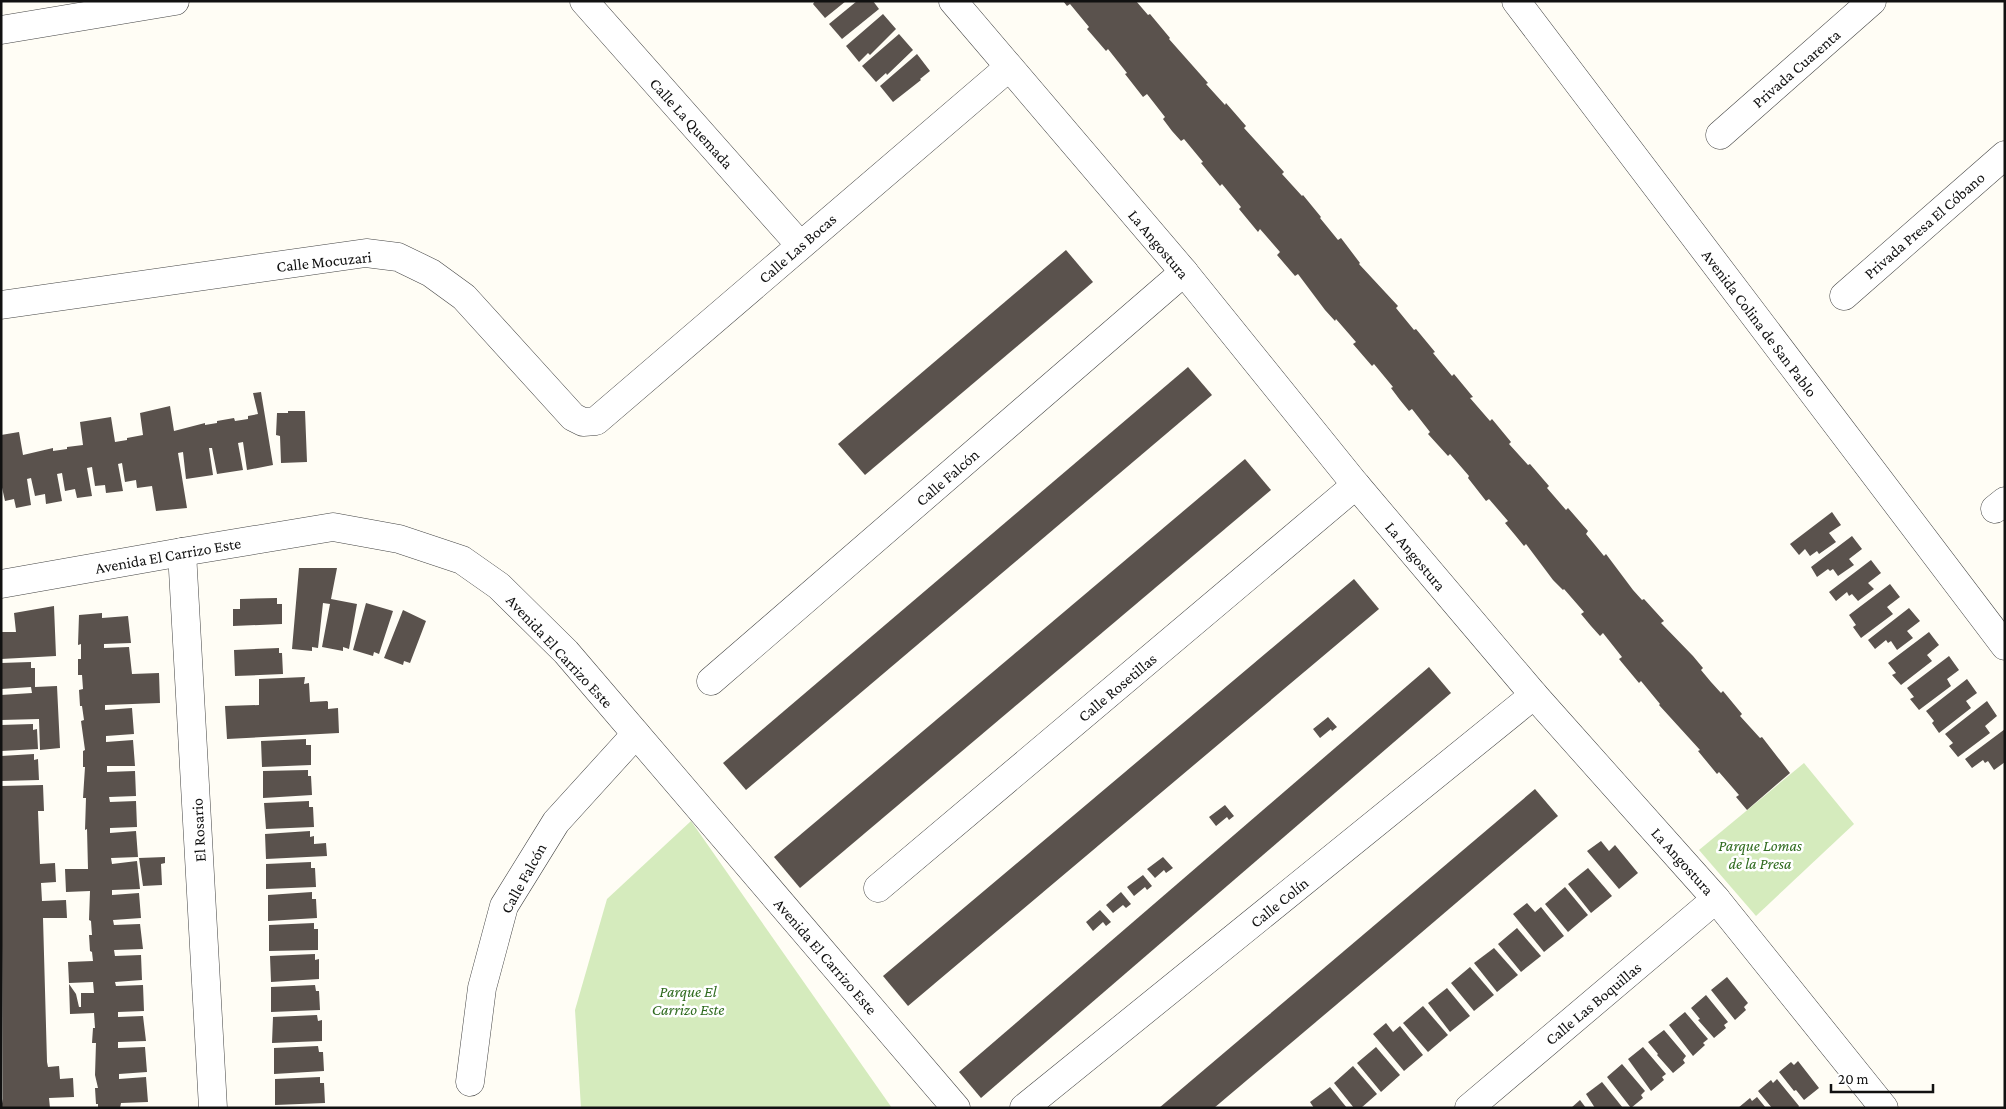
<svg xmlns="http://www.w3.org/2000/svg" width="2006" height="1109" viewBox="0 0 2006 1109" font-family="'Crimson Pro',serif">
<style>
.green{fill:#d5ebbd}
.building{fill:#5a524d}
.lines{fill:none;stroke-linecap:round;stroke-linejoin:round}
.minor-casing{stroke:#444;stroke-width:29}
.minor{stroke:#fff;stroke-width:28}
.labels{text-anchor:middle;stroke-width:5;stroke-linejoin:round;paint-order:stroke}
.street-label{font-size:16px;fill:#111;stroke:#fff}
.park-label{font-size:16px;font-style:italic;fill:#2f6b1f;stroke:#fff}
</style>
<rect width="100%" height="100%" fill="#fffdf5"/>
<!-- green -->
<g class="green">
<polygon points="1804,763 1854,824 1756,916 1699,850"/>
<polygon points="691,821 892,1108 581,1108 575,1010 607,899"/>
</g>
<!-- building -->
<g class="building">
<polygon points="815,1 846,1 825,18 813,4"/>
<polygon points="857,1 873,1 879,9 842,39 829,24"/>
<polygon points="1063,1 1136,1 1148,15 1150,14 1170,38 1169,39 1208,83 1206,84 1225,105 1226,103 1246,126 1244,128 1284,172 1282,174 1302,196 1303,195 1321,217 1320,218 1338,240 1341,238 1360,263 1359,264 1398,306 1396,308 1414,330 1416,329 1435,352 1433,353 1452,376 1454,374 1473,397 1470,398 1490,421 1492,419 1511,442 1509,444 1528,465 1530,464 1549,486 1547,488 1566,510 1568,508 1588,531 1586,534 1604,556 1606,554 1633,590 1642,600 1644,599 1664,621 1661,623 1693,656 1703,668 1701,670 1711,682 1721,693 1723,691 1742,714 1740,716 1760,738 1762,737 1790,773 1747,810 1736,797 1739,795 1719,772 1717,774 1698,751 1700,750 1659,705 1660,704 1641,681 1639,683 1619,659 1622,657 1603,633 1600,636 1591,626 1581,614 1584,612 1564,589 1563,590 1553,580 1526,544 1524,546 1515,535 1505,523 1508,521 1489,499 1486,501 1468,478 1469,476 1450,454 1448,456 1428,434 1430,432 1412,409 1409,411 1400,400 1391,388 1393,387 1374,364 1372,366 1353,344 1356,342 1336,319 1335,321 1325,310 1298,274 1295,276 1277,255 1280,252 1260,229 1258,232 1239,209 1241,207 1222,184 1220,186 1201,163 1203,162 1184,139 1181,141 1172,131 1163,119 1165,117 1147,94 1143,97 1125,74 1127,73 1108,49 1106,51 1087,29 1089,27 1070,4 1067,6"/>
<polygon points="883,14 896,29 870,55 868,53 859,62 846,46"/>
<polygon points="899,34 913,50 887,75 886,73 876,82 862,66"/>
<polygon points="917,54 930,71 920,79 921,80 893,102 880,86"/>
<polygon points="1066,250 1093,282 865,475 838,444"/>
<polygon points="1188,367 1212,395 746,790 723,763"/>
<polygon points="261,392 273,465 247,470 243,442 238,443 243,470 217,474 212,448 209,448 213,475 186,479 183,452 178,453 187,508 156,511 152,486 137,488 136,480 125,482 122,463 118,464 123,491 106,493 105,485 95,486 92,467 87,468 92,496 77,498 75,489 65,491 62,473 57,474 62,501 46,504 45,494 35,496 31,478 27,479 31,505 16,508 14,499 5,501 1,483 1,435 19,432 23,455 53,448 53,451 67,449 67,447 83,445 80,422 111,417 115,442 127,440 127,438 143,435 140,413 170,406 174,431 205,423 205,425 217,423 217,421 234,418 235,421 248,419 248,416 258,414 253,393"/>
<polygon points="288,411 305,411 307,462 281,463 280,436 276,435 277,413 288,413"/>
<polygon points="1245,459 1271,490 800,888 774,857"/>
<polygon points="1832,512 1841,525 1829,533 1836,542 1819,554 1817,551 1810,556 1805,549 1799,555 1790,544"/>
<polygon points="1852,536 1862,549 1849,559 1854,565 1838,576 1833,569 1830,571 1828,569 1817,577 1811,567"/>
<polygon points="1871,560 1881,573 1868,583 1874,589 1858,601 1852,594 1849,596 1847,592 1836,601 1829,592"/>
<polygon points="299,568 337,568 331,599 357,604 349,649 343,647 343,651 322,647 330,604 323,603 318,648 312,647 312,651 292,649"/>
<polygon points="1354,579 1379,609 908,1006 883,976"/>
<polygon points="1890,584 1900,597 1887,607 1893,614 1861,638 1853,627 1856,625 1849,615"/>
<polygon points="277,598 277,604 282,604 282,624 233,626 233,609 240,609 240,599"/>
<polygon points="366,603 393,611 379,654 374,652 373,656 353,650"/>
<polygon points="54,606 56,656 1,659 1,632 16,632 14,613"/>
<polygon points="1909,608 1920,621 1907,631 1913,638 1897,650 1891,641 1888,643 1886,640 1875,649 1868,640"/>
<polygon points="403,610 426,621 410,663 404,661 403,665 384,658"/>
<polygon points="102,613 102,618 128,616 131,643 104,644 104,648 129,647 132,674 159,673 160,703 105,705 105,710 132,708 134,734 106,736 106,742 133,740 135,766 107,766 107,772 135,771 136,796 109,797 110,802 136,801 137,827 110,828 110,833 136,831 138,857 111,858 112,864 137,861 140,889 112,890 112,895 139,893 141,918 113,920 114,925 140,924 143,949 114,950 115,956 141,955 142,980 115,982 116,986 143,985 144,1011 118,1012 118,1017 143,1016 146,1041 118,1042 118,1048 145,1047 147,1072 119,1074 119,1079 146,1077 148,1102 121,1103 120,1108 98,1108 98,1104 96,1104 95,1088 98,1088 95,1075 96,1043 92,1043 93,1028 95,1028 94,1013 70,1014 69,984 76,994 79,1007 81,1007 81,993 94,993 93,982 69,983 68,962 93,961 92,952 90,951 89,935 92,935 91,921 89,920 90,891 66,892 65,869 88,869 87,829 85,830 86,798 83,798 85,767 83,767 83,751 85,750 81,721 84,720 82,706 80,706 79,690 83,689 82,675 78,675 78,659 81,659 81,644 78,645 79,615"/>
<polygon points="1929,632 1939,645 1927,655 1932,661 1901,685 1892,675 1896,673 1888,663"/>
<polygon points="279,648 279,653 282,653 283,674 235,676 234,650"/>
<polygon points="1949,656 1959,670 1947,679 1951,686 1919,710 1910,699 1914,697 1907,688"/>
<polygon points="31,662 31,668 35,668 35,687 57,686 60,748 40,750 39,719 1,720 1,695 32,693 31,687 1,689 1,663"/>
<polygon points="1429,667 1451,693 981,1098 959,1072"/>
<polygon points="305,677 304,684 309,683 310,702 327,701 328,702 328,709 338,708 339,733 227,739 225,706 259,705 259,679"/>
<polygon points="1967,679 1977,693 1966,701 1971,708 1939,733 1932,723 1934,721 1926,711"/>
<polygon points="1987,701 1997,716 1985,726 1990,733 1958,757 1949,746 1953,743 1945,734"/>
<polygon points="1328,717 1337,727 1332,731 1331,729 1320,738 1313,729"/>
<polygon points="33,724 33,730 37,729 38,749 1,751 1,725"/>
<polygon points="2005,729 2005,762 1994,770 1988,761 1985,763 1983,760 1972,768 1965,759"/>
<polygon points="306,739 306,745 311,745 311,765 262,767 261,741"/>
<polygon points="34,754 34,760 38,759 39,780 1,781 1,756"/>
<polygon points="308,770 308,776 311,776 312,795 263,798 263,771"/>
<polygon points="43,785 44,811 38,811 40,864 55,863 56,882 41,883 42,901 66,900 67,918 43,918 47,1062 48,1067 59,1066 60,1079 73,1078 74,1097 49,1098 50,1108 1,1108 3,1099 1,786"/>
<polygon points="1535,789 1558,816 1394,956 1214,1108 1159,1108"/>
<polygon points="309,801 309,807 313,807 314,827 266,829 264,803"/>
<polygon points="1225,805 1234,816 1229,820 1227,817 1216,826 1209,817"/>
<polygon points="310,831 310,837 314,836 314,844 326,843 327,856 266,859 265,834"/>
<polygon points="1601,841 1609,851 1615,845 1638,873 1619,889 1587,851"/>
<polygon points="165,857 165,863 161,864 162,885 143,886 139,858"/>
<polygon points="1163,857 1173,868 1166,873 1164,870 1155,878 1147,869"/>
<polygon points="311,862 311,868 315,868 316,887 266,889 266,864"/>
<polygon points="1588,868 1612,896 1591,913 1568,884"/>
<polygon points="1143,875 1152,886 1147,890 1145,887 1134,896 1127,887"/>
<polygon points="1565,887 1588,915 1568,932 1545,904"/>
<polygon points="312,892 312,899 316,899 317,918 268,921 268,895"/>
<polygon points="1121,892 1131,904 1126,908 1123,905 1113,913 1106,905"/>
<polygon points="1527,903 1535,912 1541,907 1564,936 1544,952 1513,914"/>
<polygon points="1100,910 1111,922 1106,926 1103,922 1093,931 1086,922"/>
<polygon points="314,923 314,929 318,929 318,950 269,951 269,925"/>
<polygon points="1517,928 1541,956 1521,972 1498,944"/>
<polygon points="1494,948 1518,975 1497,992 1474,963"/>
<polygon points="315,954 315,960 319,959 319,979 271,982 270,956"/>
<polygon points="1470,967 1494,995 1474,1011 1451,983"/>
<polygon points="1727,977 1748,1003 1744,1007 1746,1010 1735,1020 1711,990"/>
<polygon points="315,985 316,991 319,991 320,1010 271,1012 271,987"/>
<polygon points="1447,988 1470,1016 1450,1032 1428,1003"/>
<polygon points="1706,995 1728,1022 1724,1025 1726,1028 1714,1038 1698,1020 1700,1019 1691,1008"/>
<polygon points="1423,1006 1448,1035 1428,1052 1403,1023"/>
<polygon points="1685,1012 1708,1039 1703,1043 1705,1045 1693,1056 1669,1025"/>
<polygon points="317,1015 318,1021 322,1020 322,1041 272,1043 273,1017"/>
<polygon points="1386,1023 1393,1032 1400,1026 1423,1055 1404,1071 1373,1034"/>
<polygon points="1664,1030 1686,1056 1683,1060 1685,1063 1673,1073 1657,1055 1658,1054 1648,1042"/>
<polygon points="318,1046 319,1052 323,1052 324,1071 274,1074 274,1048"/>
<polygon points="1376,1047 1400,1075 1381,1092 1357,1063"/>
<polygon points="1643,1047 1666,1074 1662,1077 1664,1080 1651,1091 1628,1059"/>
<polygon points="1798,1061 1819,1088 1804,1100 1796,1090 1794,1091 1779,1072 1791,1062 1794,1065"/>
<polygon points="1622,1064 1645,1091 1641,1095 1643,1098 1631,1108 1607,1077"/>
<polygon points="1353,1066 1377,1094 1361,1108 1354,1108 1334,1083"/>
<polygon points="320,1077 320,1083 324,1083 325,1103 275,1105 275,1079"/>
<polygon points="1777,1079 1799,1106 1798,1108 1772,1108 1758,1091 1771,1080 1773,1083"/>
<polygon points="1602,1082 1623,1108 1595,1108 1586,1094"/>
<polygon points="1330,1087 1347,1108 1314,1108 1310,1102"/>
<polygon points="1757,1097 1766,1108 1738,1108 1750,1098 1752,1101"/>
<polygon points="1580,1100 1586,1108 1571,1108"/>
</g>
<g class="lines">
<defs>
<g id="minor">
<polyline points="584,1 800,245"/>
<polyline points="953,1 1184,272 1356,485 1534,695 1716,899 1884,1108"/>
<polyline points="1516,1 2005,646"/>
<polyline points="1,30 175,1"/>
<polyline points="1720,135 1872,1"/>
<polyline points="1844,296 2005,155"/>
<polyline points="1,305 366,253 398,257 431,273 464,297 573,417 583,422 596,421 1008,68"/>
<polyline points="1995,509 2005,501"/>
<polyline points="182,552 213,1108"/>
<polyline points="1,584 182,552 333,527 399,539 462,560 499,586 566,652 956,1108"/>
<polyline points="711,681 1184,272"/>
<polyline points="878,888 1356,485"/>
<polyline points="470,1082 482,988 504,906 556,822 636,734"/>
<polyline points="1024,1108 1534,695"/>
<polyline points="1469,1108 1716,899"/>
</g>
</defs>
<!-- minor casing -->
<use href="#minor" class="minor-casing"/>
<!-- minor -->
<use href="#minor" class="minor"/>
</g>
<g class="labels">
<!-- street labels -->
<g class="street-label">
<text transform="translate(1796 68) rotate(-41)" y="6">Privada Cuarenta</text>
<text transform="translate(692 123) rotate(48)" y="6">Calle La Quemada</text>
<text transform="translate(1924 225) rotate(-41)" y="6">Privada Presa El Cóbano</text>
<text transform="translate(1159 244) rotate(50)" y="6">La Angostura</text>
<text transform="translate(797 248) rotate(-41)" y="6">Calle Las Bocas</text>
<text transform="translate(324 261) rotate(-6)" y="6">Calle Mocuzari</text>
<text transform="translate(1760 323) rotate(53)" y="6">Avenida Colina de San Pablo</text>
<text transform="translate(947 477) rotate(-41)" y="6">Calle Falcón</text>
<text transform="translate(168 555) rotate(-10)" y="6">Avenida El Carrizo Este</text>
<text transform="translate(1416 556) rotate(50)" y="6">La Angostura</text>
<text transform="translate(560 651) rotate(47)" y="6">Avenida El Carrizo Este</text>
<text transform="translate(1117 687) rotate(-40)" y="6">Calle Rosetillas</text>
<text transform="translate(198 830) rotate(-93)" y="6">El Rosario</text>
<text transform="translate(1683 861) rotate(48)" y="6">La Angostura</text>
<text transform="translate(523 878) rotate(-61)" y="6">Calle Falcón</text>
<text transform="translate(1279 902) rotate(-39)" y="6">Calle Colín</text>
<text transform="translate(826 956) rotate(49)" y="6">Avenida El Carrizo Este</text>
<text transform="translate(1593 1003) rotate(-40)" y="6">Calle Las Boquillas</text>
</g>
<!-- park labels -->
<g class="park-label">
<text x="1760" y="851">Parque Lomas<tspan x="1760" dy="18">de la Presa</tspan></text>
<text x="688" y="997">Parque El<tspan x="688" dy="18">Carrizo Este</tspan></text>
</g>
</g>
<!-- border -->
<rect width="2006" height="1109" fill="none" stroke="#111111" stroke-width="5"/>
<!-- scale -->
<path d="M1831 1084v8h102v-8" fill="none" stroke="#111111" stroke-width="2.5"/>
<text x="1838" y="1084" font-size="15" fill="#111111" stroke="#ffffff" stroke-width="4" paint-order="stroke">20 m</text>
</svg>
